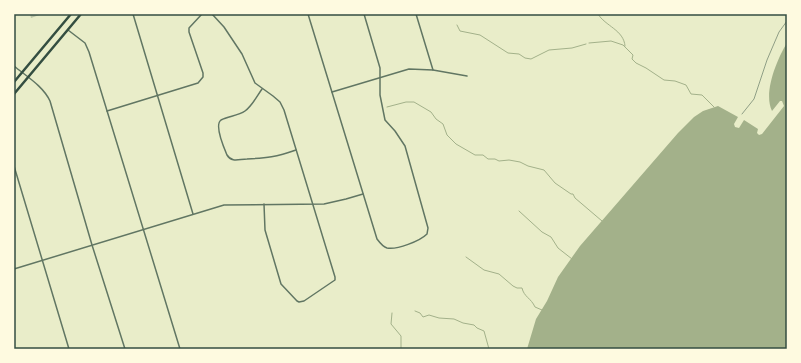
<svg xmlns="http://www.w3.org/2000/svg" width="801" height="363" viewBox="0 0 801 363" font-family="'PT Serif',serif">
<style>
.water{fill:#a3b18a}
.lines{fill:none;stroke-linecap:round;stroke-linejoin:round}
.stream{stroke:#a3b18a;stroke-width:1}
.building{fill:#bcc5a7}
.path{stroke:#344e41;stroke-width:0.5}
.minor{stroke:#617663;stroke-width:1.5}
.primary{stroke:#344e41;stroke-width:2.5}
.neatline{fill:none;stroke:#344e41;stroke-width:1.5}
</style>
<rect width="100%" height="100%" fill="#e9edc9"/>
<!-- water -->
<path class="water" d="M 787,43 L 787,349 L 527,349 L 536,319 L 547,301 L 558,277 L 580,246 L 678,133 L 694,117 L 703,111 L 718,106 L 738,117 L 734,124 L 735,127 L 739,128 L 744,120 L 758,129 L 757,133 L 759,135 L 762,134 L 784,106 L 782,101 L 780,101 L 772,111 C 763,93 777,59 787,43 Z"/>
<g class="lines">
<!-- stream -->
<g class="stream">
<path d="M 598,14 C 605,26 624,30 625,46"/>
<polyline points="457,25 460,31 480,35 508,53 519,54 525,58 531,59 549,50 572,48 586,44"/>
<polyline points="589,43 611,41 623,45 633,55 632,59 636,63 646,68 664,80 675,81 686,85 691,94 702,95 714,107"/>
<polyline points="387,107 406,102 414,102 431,112 436,119 443,124 447,135 456,144 475,155 483,155 488,159 495,159 499,161 509,160 520,162 528,166 544,170 555,183 571,194 573,194 575,198 602,221"/>
<polyline points="519,211 542,232 551,237 558,248 572,259"/>
<path d="M 466,257 L 484,270 L 499,274 L 513,286 L 517,288 L 522,288 C 524,297 531,298 535,307 L 542,310"/>
<polyline points="415,311 420,313 423,317 429,315 439,318 454,319 463,323 474,325 477,328 484,331 489,349"/>
<polyline points="392,313 391,324 401,336 401,349"/>
</g>
</g>
<!-- building -->
<polygon class="building" points="30,14 42,14 31,18"/>
<g class="lines">
<!-- path -->
<polyline class="path" points="742,114 754,99 767,60 779,32 787,21"/>
<!-- minor -->
<g class="minor">
<polyline points="133,14 193,214"/>
<polyline points="212,14 224,27 242,54 255,83 273,96 280,102 284,110 335,277 335,280 332,282 304,301 299,302 297,301 281,284 265,230 264,204"/>
<path d="M 308,14 L 377,239 C 380,243 383,247 387,248 C 397,250 420,241 427,234 L 428,228 L 405,146 L 395,131 L 385,120 L 380,95 L 380,68 L 364,14"/>
<polyline points="416,14 433,70"/>
<polyline points="68,30 85,43 89,52 180,349"/>
<path d="M 14,66 C 26,76 43,86 50,101 L 92,245 L 125,349"/>
<path d="M 262,89 C 257,96 252,106 245,111 C 238,116 228,116 221,120 C 214,125 224,148 227,155 C 232,163 239,159 247,159 C 267,158 276,157 296,150"/>
<polyline points="332,92 409,69 433,70 467,76"/>
<polyline points="107,111 198,83 203,77 203,73 189,32 189,28 202,14"/>
<polyline points="14,166 69,349"/>
<polyline points="14,269 224,205 324,204 346,199 363,194"/>
<polyline points="14,347 15,349"/>
</g>
<!-- primary -->
<g class="primary">
<polyline points="14,82 71,14"/>
<polyline points="14,94 81,14"/>
</g>
</g>
<!-- border -->
<rect width="801" height="363" fill="none" stroke="#fefae0" stroke-width="30"/>
<rect x="15" y="15" width="771" height="333" class="neatline"/>
</svg>
